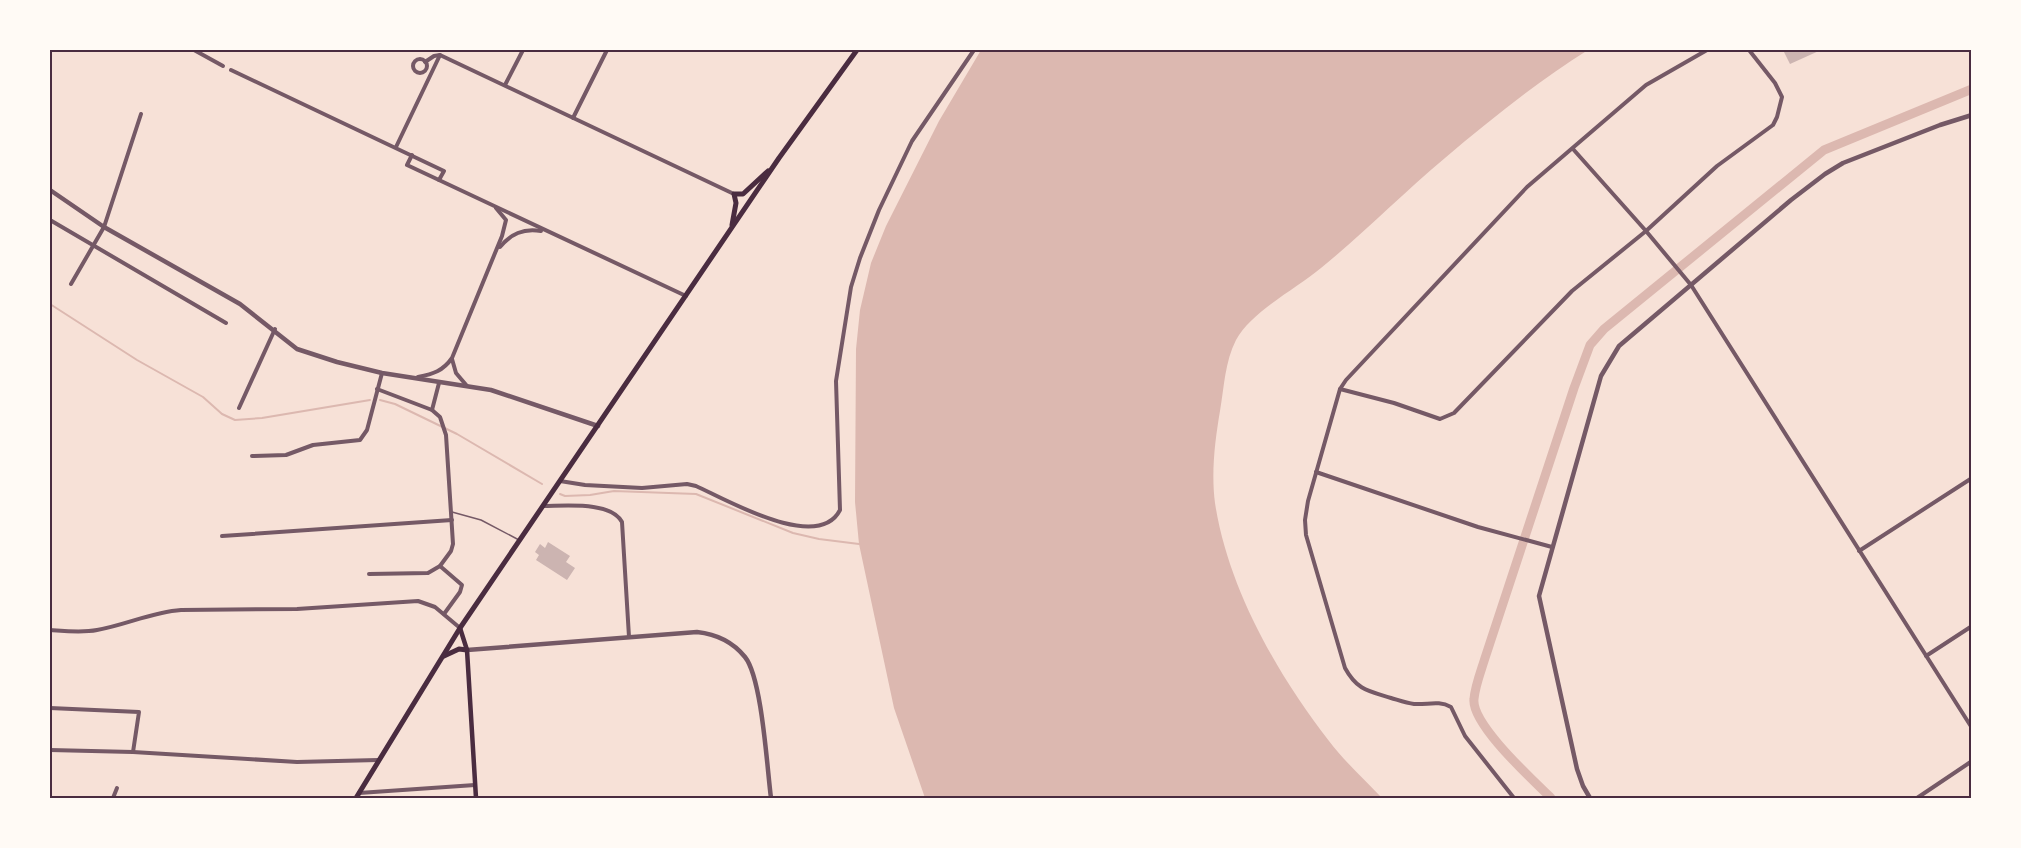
<svg xmlns="http://www.w3.org/2000/svg" width="2021" height="848" viewBox="0 0 2021 848" font-family="Cabin,sans-serif">
<style>
.water{fill:#dcb8b0}
.lines{fill:none;stroke-linecap:round;stroke-linejoin:round}
.stream{stroke:#dcb8b0;stroke-width:2}
.canal{stroke:#dcb8b0;stroke-width:9}
.building{fill:#ccb4b1}
.service{stroke:#755966;stroke-width:1.5}
.minor{stroke:#755966;stroke-width:4}
.tertiary{stroke:#755966;stroke-width:4.5}
.secondary{stroke:#4a2c40;stroke-width:4.5}
.primary{stroke:#4a2c40;stroke-width:5}
.neatline{fill:none;stroke:#4a2c40;stroke-width:2}
</style>
<rect width="100%" height="100%" fill="#f7e1d7"/>
<!-- water -->
<path class="water" d="M 981,50 L 1588,50 C 1537,82 1490,120 1445,158 C 1402,194 1364,233 1321,268 C 1296,289 1252,311 1236,340 C 1225,361 1224,388 1220,411 C 1215,440 1211,473 1215,503 C 1228,588 1277,674 1329,741 C 1345,762 1365,780 1382,798 L 925,798 L 894,708 L 859,544 L 855,502 L 856,349 L 860,310 L 871,263 L 886,226 L 939,121 Z"/>
<g class="lines">
<!-- stream -->
<g class="stream">
<polyline points="50,304 137,360 203,397 222,414 235,420 262,418 370,400"/>
<polyline points="380,400 395,404 457,434 542,484"/>
<polyline points="560,494 565,496 590,495 614,491 696,494 793,533 819,539 859,544"/>
</g>
<!-- canal -->
<path class="canal" d="M 1551,798 C 1533,780 1471,724 1474,699 C 1475,686 1481,671 1485,658 L 1574,388 L 1590,345 L 1604,329 L 1824,150 L 1972,89"/>
</g>
<!-- building -->
<g class="building">
<polygon points="1783,50 1821,50 1790,64"/>
<polygon points="548,542 570,556 566,562 575,568 567,580 536,560 539,555 535,552 540,544 545,548"/>
</g>
<g class="lines">
<!-- service -->
<polyline class="service" points="452,512 481,520 519,540"/>
<!-- minor -->
<g class="minor">
<polyline points="194,50 223,66"/>
<circle cx="420" cy="66" r="7"/>
<polyline points="425,62 434,56 440,55 734,194"/>
<polyline points="231,70 444,171 439,180"/>
<polyline points="505,85 523,50"/>
<polyline points="573,118 607,50"/>
<polyline points="396,147 440,55"/>
<polyline points="1573,149 1646,231 1691,285 1972,728"/>
<polyline points="412,155 407,165 686,296"/>
<polyline points="50,220 226,323"/>
<path d="M 500,247 C 511,234 523,228 541,231"/>
<polyline points="71,284 104,227 141,114"/>
<polyline points="452,359 456,373 467,386"/>
<path d="M 418,377 C 433,374 443,371 452,358 L 502,236 L 506,220 L 496,208"/>
<polyline points="1340,389 1394,403 1440,419 1454,413 1572,291 1646,231 1717,166 1773,125 1777,117 1782,97 1775,83 1749,50"/>
<polyline points="239,408 275,329"/>
<polyline points="432,410 439,383"/>
<polyline points="252,456 286,455 313,445 360,440 367,430 382,373"/>
<polyline points="1316,472 1478,527 1552,547"/>
<path d="M 560,481 L 585,485 L 642,488 L 687,484 L 696,486 C 727,500 818,553 840,510 L 836,381 L 851,287 L 860,258 L 879,210 L 912,141 L 974,50"/>
<path d="M 543,506 C 565,506 611,501 622,522 L 629,637"/>
<polyline points="222,536 452,520"/>
<polyline points="1859,551 1972,478"/>
<polyline points="440,566 462,585 460,592 444,614"/>
<polyline points="369,574 428,573 440,566 451,551 453,544 446,435 440,417 432,410 377,389"/>
<path d="M 50,630 C 65,631 82,633 97,630 C 126,625 152,612 181,610 L 297,609 L 418,601 L 435,607 L 460,628"/>
<polyline points="1926,656 1972,626"/>
<polyline points="50,708 139,712 133,752"/>
<polyline points="50,750 133,752 297,762 378,760"/>
<polyline points="359,793 475,785"/>
<polyline points="113,798 117,788"/>
<path d="M 1514,798 L 1465,736 L 1451,707 C 1438,700 1428,705 1414,704 C 1406,703 1398,700 1391,698 C 1368,691 1357,690 1345,668 L 1306,535 L 1305,520 L 1308,501 L 1340,389 L 1346,380 L 1527,187 L 1646,85 L 1707,50"/>
<polyline points="1917,798 1972,761"/>
</g>
<!-- tertiary -->
<g class="tertiary">
<polyline points="50,190 104,227 240,304 297,349 337,362 382,373 491,390 598,426"/>
<path d="M 467,650 L 697,632 C 715,634 733,642 745,657 C 762,678 767,768 771,798"/>
<polyline points="1590,798 1583,786 1577,769 1539,596 1601,376 1619,346 1791,200 1825,174 1843,163 1940,125 1972,115"/>
</g>
<!-- secondary -->
<polyline class="secondary" points="460,628 467,650 476,798"/>
<!-- primary -->
<g class="primary">
<polyline points="732,225 736,203 734,194 743,194 768,171"/>
<polyline points="444,656 459,649 467,650"/>
<polyline points="356,798 460,628 779,158 857,50"/>
</g>
</g>
<!-- border -->
<rect width="2021" height="848" fill="none" stroke="#fffaf5" stroke-width="102"/>
<rect x="51" y="51" width="1919" height="746" class="neatline"/>
</svg>
